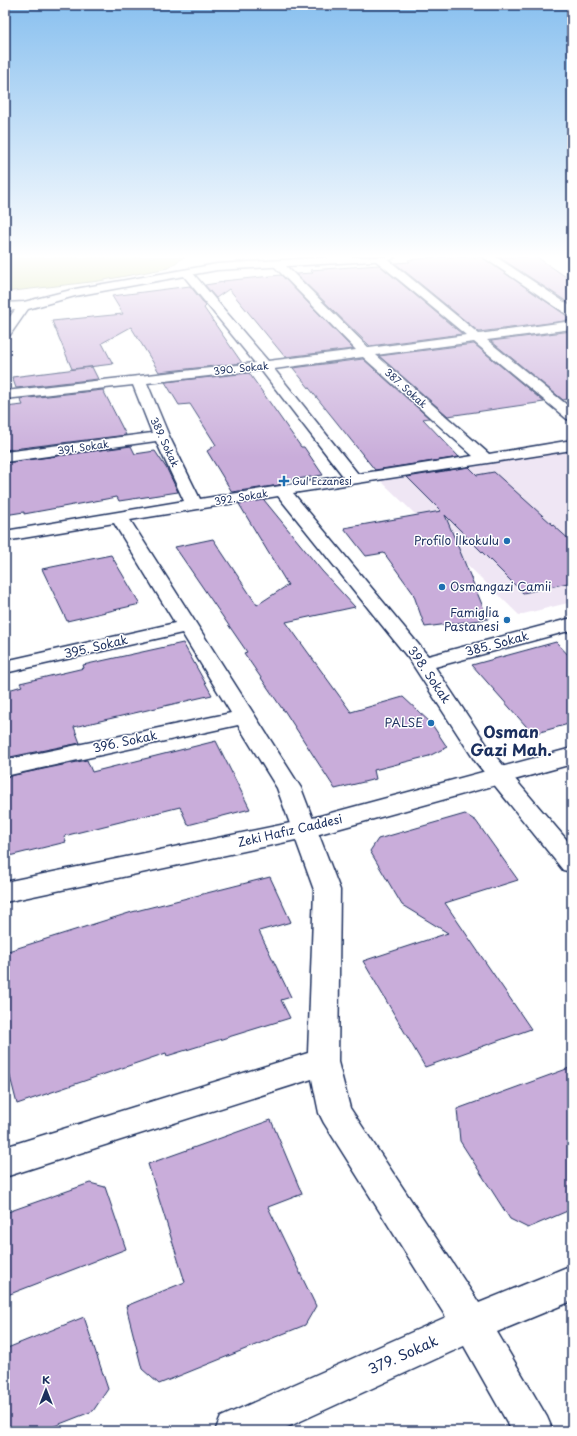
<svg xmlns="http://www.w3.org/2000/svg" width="577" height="1436" viewBox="0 0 577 1436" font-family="'Playpen Sans',sans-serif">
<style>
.built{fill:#efe6f4}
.green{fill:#c2d286;stroke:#6e8072}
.building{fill:#c9adda;stroke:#1b2f5e}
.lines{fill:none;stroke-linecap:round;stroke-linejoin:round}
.minor-casing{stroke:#1b2f5e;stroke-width:3}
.tertiary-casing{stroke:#1b2f5e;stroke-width:3}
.secondary-casing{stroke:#1b2f5e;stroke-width:3}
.minor{fill:#fff;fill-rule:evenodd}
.tertiary{fill:#fff;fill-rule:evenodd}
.secondary{fill:#fff;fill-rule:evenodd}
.poi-dot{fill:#1f6fb2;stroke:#fff;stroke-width:1.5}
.labels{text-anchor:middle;stroke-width:3;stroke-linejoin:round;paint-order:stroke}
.far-street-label{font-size:10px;fill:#1b2f5e;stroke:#fff}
.far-poi-label{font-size:10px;fill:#1b2f5e;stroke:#fff;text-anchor:start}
.poi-label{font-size:12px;fill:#1b2f5e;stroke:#fff;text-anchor:end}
.street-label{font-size:12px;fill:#1b2f5e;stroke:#fff}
.near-street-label{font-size:14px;fill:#1b2f5e;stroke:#fff}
.district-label{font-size:16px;font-weight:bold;fill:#1b2f5e;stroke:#fff}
</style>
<rect width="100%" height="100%" fill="#fff"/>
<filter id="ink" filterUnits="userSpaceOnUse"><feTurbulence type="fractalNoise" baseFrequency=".025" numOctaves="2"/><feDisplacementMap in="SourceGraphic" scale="8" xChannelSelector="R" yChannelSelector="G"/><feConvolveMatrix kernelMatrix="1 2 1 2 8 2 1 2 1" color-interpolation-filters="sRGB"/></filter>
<g filter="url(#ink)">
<!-- built -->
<polygon class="built" points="572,448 572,602 519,615 380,480"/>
<!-- green -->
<polygon class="green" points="5,257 184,257 168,268 99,281 5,292"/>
<!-- building -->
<g class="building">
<polygon points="437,257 482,257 567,316 572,317 572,320 479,332 395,263 410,262 408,260"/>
<polygon points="499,257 537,257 572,281 572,305"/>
<polygon points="379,265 462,334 370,346 296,274 313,273 310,270"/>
<polygon points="281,275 353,349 285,357 229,289 216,298 205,285 224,282 223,281"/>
<polygon points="190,286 206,306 204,308 242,363 159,372 131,327 102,343 113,364 72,369 52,321 123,314 112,296"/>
<polygon points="572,331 572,398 563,400 491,341"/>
<polygon points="474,344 544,402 448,416 379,356"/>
<polygon points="363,359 429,418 423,419 459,457 375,470 293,368"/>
<polygon points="92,367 98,379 16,388 12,377"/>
<polygon points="249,373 301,447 304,447 323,475 278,482 280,485 232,492 207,451 216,445 190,404 179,405 165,382"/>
<polygon points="103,390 126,435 5,450 5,407 23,405 20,399"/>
<polygon points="131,446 135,454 155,451 167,469 178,492 119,501 117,497 24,514 24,512 5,515 5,463"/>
<polygon points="469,467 477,475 494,472 572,542 572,582 523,593 445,515 488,619 425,627 413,593 384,553 366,556 344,528 441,511 407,477"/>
<polygon points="264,500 322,571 355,607 286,622 351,712 403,697 431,723 447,747 429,756 374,770 376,779 335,789 284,710 283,710 244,653 247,652 175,547 213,539 257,605 288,585 239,504"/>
<polygon points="111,555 140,604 67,621 42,569"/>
<polygon points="556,642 572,659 572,723 533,734 472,665"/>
<polygon points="183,643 212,695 74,727 80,743 5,758 5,691 22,686 20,683 84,668 83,665"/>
<polygon points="216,741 250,809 188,825 180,807 64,836 66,842 5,857 5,777 87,760 92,772"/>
<polygon points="465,814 476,821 518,880 445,903 531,1029 425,1067 363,961 448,933 402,905 370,851 378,839"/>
<polygon points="270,877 291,922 259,931 291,997 281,1000 290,1018 167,1056 166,1053 17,1104 5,1057 5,952 132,912"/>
<polygon points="572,1067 572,1209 528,1228 510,1219 460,1141 457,1109"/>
<polygon points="271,1120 302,1194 268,1207 316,1306 305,1325 159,1384 142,1369 126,1306 185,1282 148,1164"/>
<polygon points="90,1183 105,1187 126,1249 5,1296 5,1213"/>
<polygon points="84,1317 108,1389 93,1411 42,1431 5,1431 5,1349"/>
</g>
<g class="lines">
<defs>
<g id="minor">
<path d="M 374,257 L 385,257 L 479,334 L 572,321 L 572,329 L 487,340 L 572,409 L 572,420 L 567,419 L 474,342 L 376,355 L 489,454 L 572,440 L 572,450 L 293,493 L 428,656 L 572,618 L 572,630 L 435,667 L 491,751 L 572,846 L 572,872 L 563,870 L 475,761 L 409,659 L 278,496 L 130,520 L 301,788 L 340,890 L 338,1062 L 350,1108 L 479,1303 L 572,1265 L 572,1301 L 497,1332 L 547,1417 L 553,1431 L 512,1431 L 464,1346 L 279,1431 L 215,1431 L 221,1417 L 446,1317 L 324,1123 L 319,1113 L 312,1079 L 5,1177 L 5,1147 L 308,1053 L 314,890 L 277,788 L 238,725 L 5,776 L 5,760 L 231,713 L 182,633 L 5,673 L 5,661 L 175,623 L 114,523 L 5,541 L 5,531 L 184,501 L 156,441 L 5,462 L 5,452 L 152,433 L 133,385 L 5,399 L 5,391 L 255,363 L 183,275 L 181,273 L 183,271 L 191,271 L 268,361 L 356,350 L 274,266 L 272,264 L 278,261 L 282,262 L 369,348 L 466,335 L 375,260 ZM 363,357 L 473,456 L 358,474 L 274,369 ZM 261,370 L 343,476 L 200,499 L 169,436 L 147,383 Z"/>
<polygon points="483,257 496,257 572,307 572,316 568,315"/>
</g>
<polygon id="tertiary" points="572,748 572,764 305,838 5,902 5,882 305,820"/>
<polygon id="secondary" points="332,257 395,257 390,260 217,270 75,296 28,309 10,335 5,336 5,323 15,310 5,311 5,303 24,302 75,289 217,264"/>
</defs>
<!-- minor casing -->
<use href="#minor" class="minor-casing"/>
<!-- tertiary casing -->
<use href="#tertiary" class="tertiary-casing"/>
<!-- secondary casing -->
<use href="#secondary" class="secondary-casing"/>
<!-- minor -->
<use href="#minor" class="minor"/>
<!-- tertiary -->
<use href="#tertiary" class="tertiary"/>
<!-- secondary -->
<use href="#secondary" class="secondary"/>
</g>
</g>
<!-- sky -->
<linearGradient id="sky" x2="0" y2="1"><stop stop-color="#89c0ef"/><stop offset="0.56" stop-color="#fff"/><stop offset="1" stop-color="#fff" stop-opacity="0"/></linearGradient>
<rect width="577" height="458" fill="url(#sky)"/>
<!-- markers -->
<g class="poi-dot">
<path d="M282 475h4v4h4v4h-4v4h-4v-4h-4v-4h4z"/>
<circle cx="507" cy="541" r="4"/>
<circle cx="442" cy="587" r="4"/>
<circle cx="507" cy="620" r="4"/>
<circle cx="431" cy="723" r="4"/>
</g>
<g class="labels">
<!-- far-street labels -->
<g class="far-street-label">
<text transform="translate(241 368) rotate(-6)" y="4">390. Sokak</text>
<text transform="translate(406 388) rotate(42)" y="4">387. Sokak</text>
<text transform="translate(165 442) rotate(65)" y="4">389. Sokak</text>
<text transform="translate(83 447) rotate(-8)" y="4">391. Sokak</text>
<text transform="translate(241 497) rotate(-9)" y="4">392. Sokak</text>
</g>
<!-- far-poi labels -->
<g class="far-poi-label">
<text x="292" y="485">Gul Eczanesi</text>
</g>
<!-- poi labels -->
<g class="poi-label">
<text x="499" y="545">Profilo İlkokulu</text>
<text x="450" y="591" text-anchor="start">Osmangazi Camii</text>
<text x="499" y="617">Famiglia<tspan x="499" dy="14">Pastanesi</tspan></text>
<text x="423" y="727">PALSE</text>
</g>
<!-- street labels -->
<g class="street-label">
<text transform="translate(497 644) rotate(-15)" y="4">385. Sokak</text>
<text transform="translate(96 647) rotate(-13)" y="4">395. Sokak</text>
<text transform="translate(429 675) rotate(56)" y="4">398. Sokak</text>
<text transform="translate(125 742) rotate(-12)" y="4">396. Sokak</text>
<text transform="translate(290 831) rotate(-13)" y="4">Zeki Hafız Caddesi</text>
</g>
<!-- near-street labels -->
<g class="near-street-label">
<text transform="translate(403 1355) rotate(-24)" y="5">379. Sokak</text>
</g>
<!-- district labels -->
<g class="district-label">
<text x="511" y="738">Osman<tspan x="511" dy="18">Gazi Mah.</tspan></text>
</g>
</g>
<!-- margin -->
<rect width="577" height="1436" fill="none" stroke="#fff" stroke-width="20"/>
<rect x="10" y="10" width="557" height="1416" fill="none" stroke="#1b2f5e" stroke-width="1.5" filter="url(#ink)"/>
<!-- north arrow -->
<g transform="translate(46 1390)" stroke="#ffffff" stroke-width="3" paint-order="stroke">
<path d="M0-3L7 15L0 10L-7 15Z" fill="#1b2f5e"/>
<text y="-6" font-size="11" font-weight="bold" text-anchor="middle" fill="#1b2f5e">K</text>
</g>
</svg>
